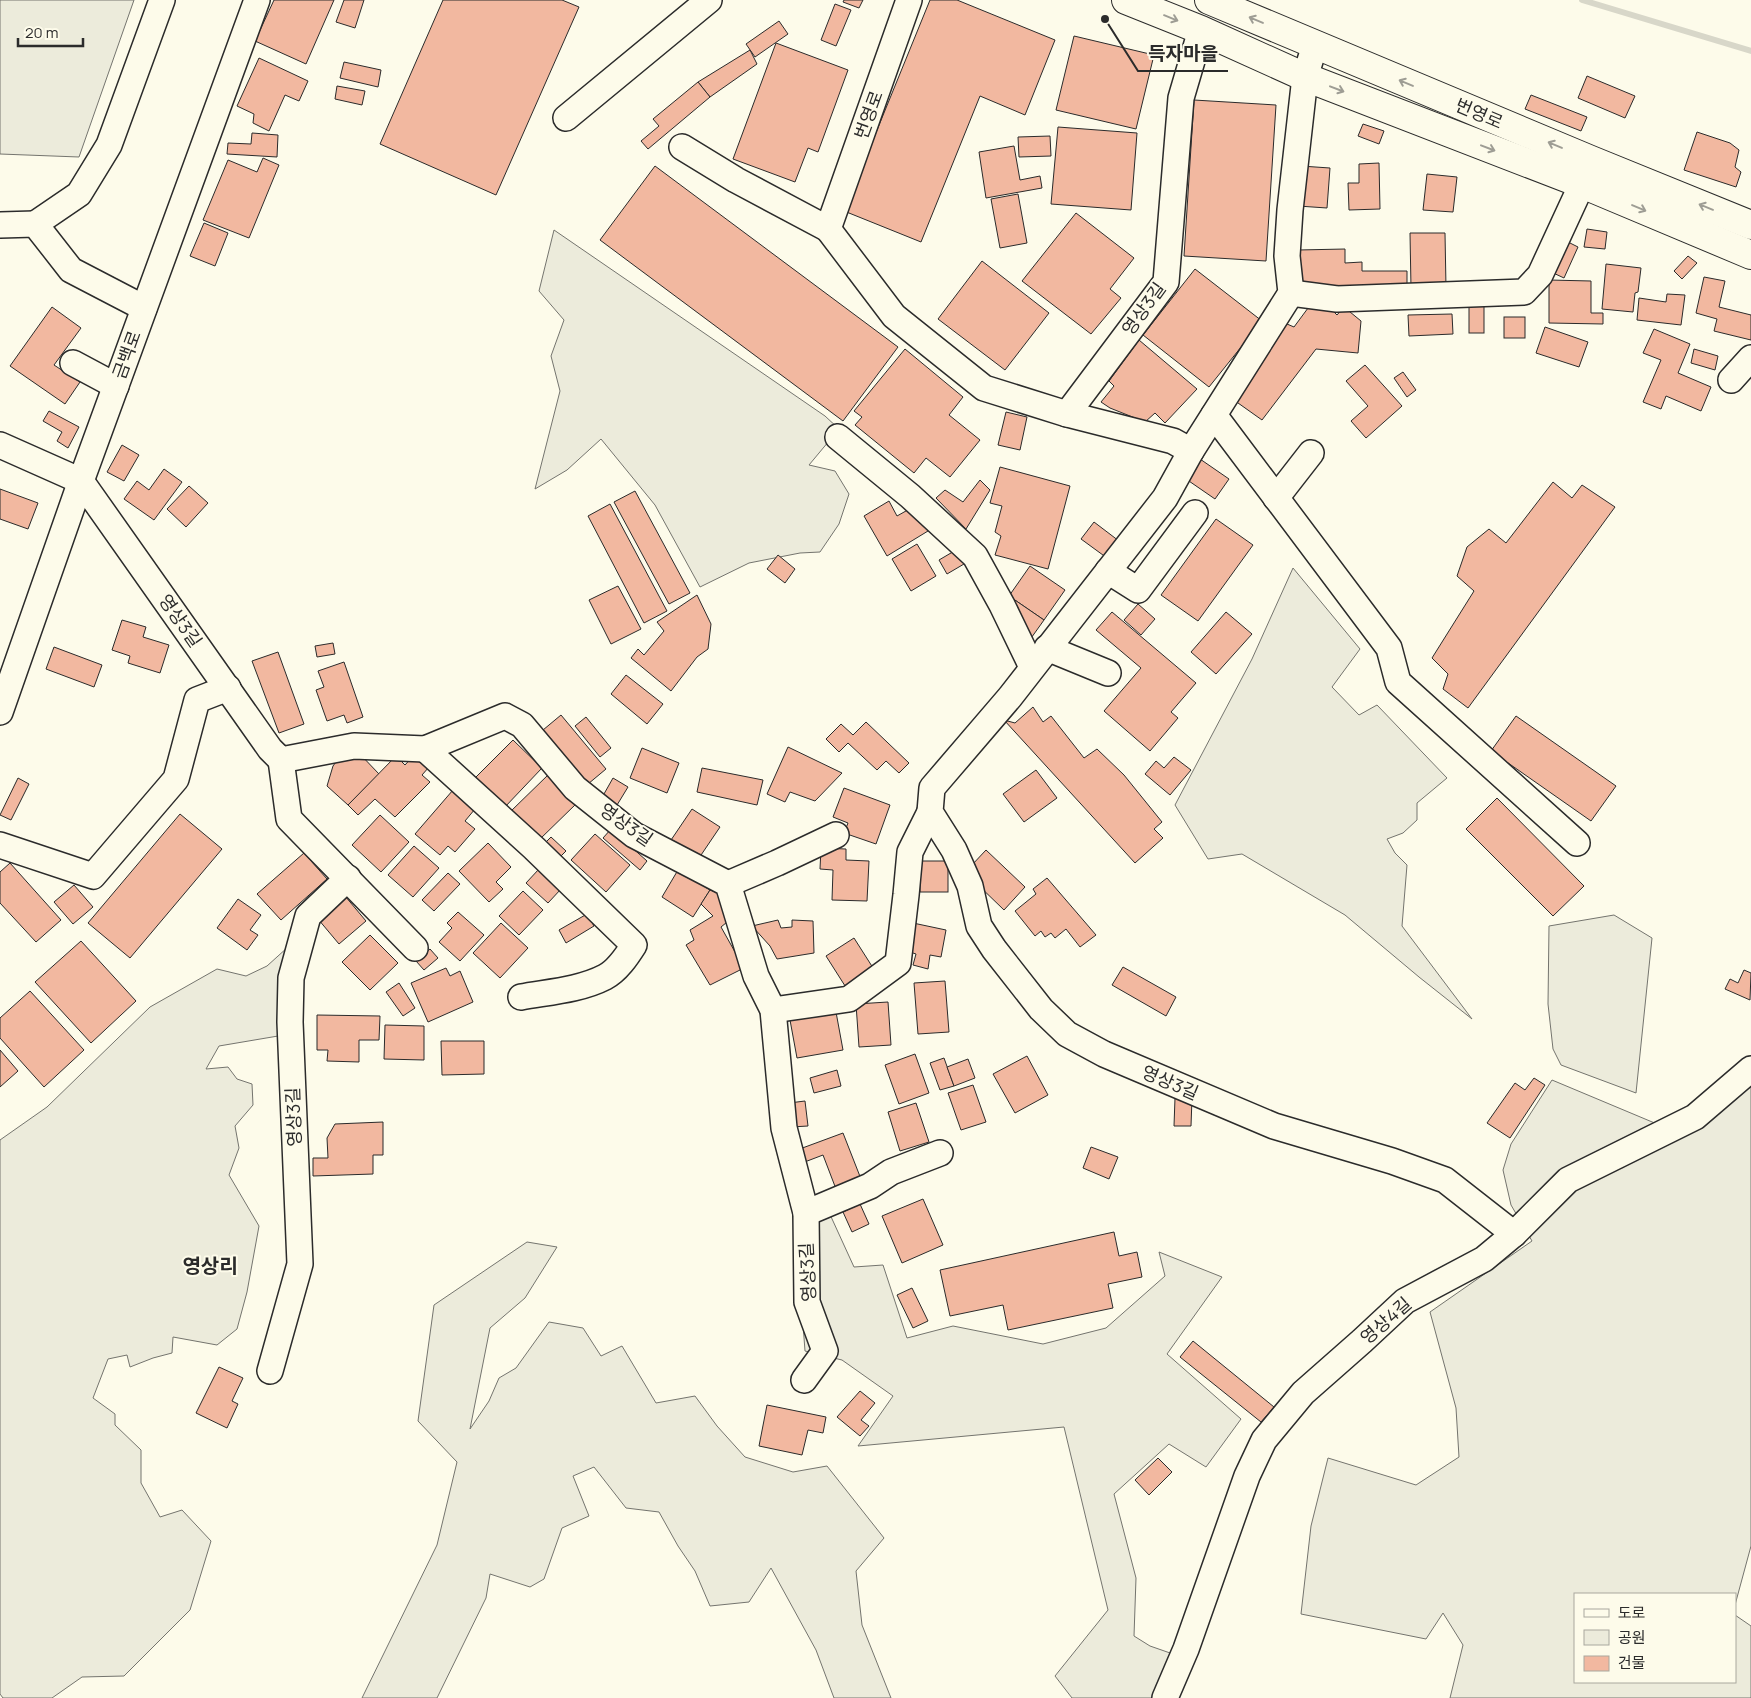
<svg xmlns="http://www.w3.org/2000/svg" width="1751" height="1698" viewBox="0 0 1751 1698" font-family="Manrope,'Noto Sans KR',sans-serif">
<style>
.green{fill:#ecebdb;stroke:#74746e}
.lines{fill:none;stroke-linecap:round;stroke-linejoin:round}
.stream{stroke:#d8d7c9;stroke-width:6}
.building{fill:#f2b8a0;stroke:#2b2b2b}
.minor-casing{stroke:#2b2b2b;stroke-width:28}
.major-casing{stroke:#2b2b2b;stroke-width:30}
.minor{stroke:#fdfbea;stroke-width:25}
.major{stroke:#fdfbea;stroke-width:28}
.oneway{stroke:#9e9d94}
.labels{text-anchor:middle;stroke-width:4;stroke-linejoin:round;paint-order:stroke}
.street-label{font-size:18px;fill:#2b2b2b;stroke:#fdfbea}
.quarter-label{font-size:20px;font-weight:bold;fill:#2b2b2b;stroke:#fdfbea}
.leader{fill:none;stroke:#2b2b2b;stroke-width:2}
.callout-dot{fill:#2b2b2b;stroke:#fdfbea;stroke-width:2}
.callout-label{font-size:19px;text-anchor:middle;font-weight:bold;fill:#2b2b2b;stroke:#fdfbea;stroke-width:4;stroke-linejoin:round;paint-order:stroke}
</style>
<rect width="100%" height="100%" fill="#fdfbea"/>
<!-- green -->
<g class="green">
<polygon points="0,0 134,0 79,157 0,154"/>
<polygon points="554,230 825,416 839,429 809,465 835,471 849,494 839,524 820,552 800,553 749,563 700,587 655,505 601,439 567,470 535,489 560,391 551,356 564,320 539,291"/>
<polygon points="1293,568 1360,649 1332,687 1359,715 1377,705 1447,778 1417,803 1417,820 1403,833 1387,839 1395,853 1407,865 1402,926 1472,1019 1419,977 1345,915 1242,854 1208,859 1175,805 1252,659"/>
<polygon points="1614,915 1652,938 1636,1093 1561,1065 1553,1049 1548,1004 1549,926"/>
<polygon points="288,947 284,1035 219,1046 206,1069 228,1067 237,1079 252,1084 253,1105 235,1126 239,1148 229,1175 259,1226 247,1292 237,1329 217,1345 173,1337 172,1353 153,1358 130,1367 127,1355 108,1359 93,1398 115,1414 115,1425 141,1450 141,1483 160,1517 182,1510 211,1541 190,1610 124,1676 82,1677 52,1698 3,1698 0,1694 0,1140 47,1107 150,1007 217,969 246,976 267,966"/>
<polygon points="1552,1080 1657,1124 1751,1080 1751,1546 1735,1605 1735,1594 1575,1594 1575,1682 1735,1682 1735,1615 1751,1626 1751,1698 1450,1698 1463,1645 1443,1613 1426,1639 1301,1614 1311,1526 1328,1458 1416,1485 1459,1457 1456,1408 1430,1312 1532,1241 1511,1205 1503,1170 1511,1144"/>
<polygon points="822,1197 854,1267 883,1265 907,1338 953,1326 1043,1344 1106,1328 1165,1276 1159,1252 1222,1277 1167,1354 1241,1419 1206,1467 1169,1444 1114,1494 1136,1578 1134,1636 1150,1646 1173,1654 1156,1698 1072,1698 1055,1676 1108,1610 1064,1427 858,1446 893,1396 842,1360 805,1351 795,1217"/>
<polygon points="527,1242 557,1247 525,1298 490,1328 470,1429 489,1401 499,1378 516,1368 549,1322 583,1328 601,1356 622,1346 656,1403 695,1396 717,1426 745,1457 793,1472 827,1466 884,1538 856,1571 862,1625 891,1698 834,1698 816,1650 771,1568 749,1602 710,1606 695,1571 678,1546 659,1512 626,1508 594,1467 573,1476 589,1516 562,1528 544,1579 530,1587 490,1574 486,1598 437,1698 362,1698 437,1545 457,1462 418,1421 434,1305"/>
</g>
<g class="lines">
<!-- stream -->
<polyline class="stream" points="1582,0 1751,51"/>
</g>
<!-- building -->
<g class="building">
<polygon points="274,0 334,0 306,64 255,41"/>
<polygon points="344,0 364,0 355,28 336,22"/>
<polygon points="443,0 562,0 579,7 496,195 380,144"/>
<polygon points="844,0 863,0 859,8 843,2"/>
<polygon points="930,0 957,0 1055,40 1025,115 980,96 921,242 844,211"/>
<polygon points="835,4 851,10 836,46 821,40"/>
<polygon points="779,21 788,34 755,57 746,44"/>
<polygon points="1074,36 1154,55 1136,129 1056,110"/>
<polygon points="776,43 848,70 818,152 808,148 795,182 733,159"/>
<polygon points="750,50 757,64 710,97 698,82"/>
<polygon points="259,58 308,81 299,101 285,95 269,131 253,123 254,114 237,106"/>
<polygon points="344,62 381,70 378,87 340,78"/>
<polygon points="1587,76 1635,96 1625,118 1578,98"/>
<polygon points="698,82 710,97 648,149 641,141 659,126 653,119"/>
<polygon points="337,86 365,91 362,105 335,99"/>
<polygon points="1531,95 1587,117 1581,131 1525,109"/>
<polygon points="1194,100 1276,105 1266,261 1184,256"/>
<polygon points="1363,124 1384,131 1379,144 1358,136"/>
<polygon points="1058,127 1137,133 1131,210 1051,204"/>
<polygon points="1697,132 1730,143 1739,150 1735,167 1741,172 1736,187 1684,170"/>
<polygon points="252,133 278,135 277,157 227,154 228,143 251,144"/>
<polygon points="1050,136 1051,156 1019,157 1018,137"/>
<polygon points="1014,146 1020,180 1040,176 1042,188 986,198 979,152"/>
<polygon points="263,158 279,165 249,238 203,220 228,160 257,172"/>
<polygon points="1379,163 1380,209 1349,210 1348,183 1359,183 1359,164"/>
<polygon points="655,166 898,347 843,421 600,240"/>
<polygon points="1301,166 1330,168 1327,208 1298,206"/>
<polygon points="1427,174 1457,177 1453,212 1423,210"/>
<polygon points="1018,194 1027,243 1000,248 991,199"/>
<polygon points="1076,213 1134,258 1110,289 1121,298 1091,334 1022,281"/>
<polygon points="204,223 228,233 215,266 190,256"/>
<polygon points="1587,229 1607,232 1605,249 1584,247"/>
<polygon points="1410,233 1445,233 1446,287 1411,288"/>
<polygon points="1564,240 1578,247 1564,278 1549,271"/>
<polygon points="1345,249 1345,263 1362,262 1362,271 1407,271 1407,286 1299,286 1298,250"/>
<polygon points="1688,256 1697,263 1682,279 1674,271"/>
<polygon points="982,261 1049,313 1005,370 938,319"/>
<polygon points="1606,264 1641,268 1638,292 1635,293 1633,312 1602,309"/>
<polygon points="1195,269 1262,321 1209,387 1143,335"/>
<polygon points="1704,277 1725,281 1719,307 1751,315 1751,340 1714,331 1717,319 1696,313"/>
<polygon points="1549,280 1591,281 1591,313 1603,313 1603,324 1549,323"/>
<polygon points="1667,294 1685,295 1681,325 1637,320 1639,298 1666,302"/>
<rect x="1469" y="302" width="15" height="31"/>
<polygon points="1311,304 1326,304 1337,315 1344,307 1361,321 1358,353 1316,349 1262,420 1231,398 1287,324 1294,327"/>
<polygon points="52,307 81,328 54,365 80,382 65,404 10,366"/>
<polygon points="1452,314 1453,334 1409,336 1408,315"/>
<rect x="1504" y="317" width="21" height="21"/>
<polygon points="1545,327 1588,342 1579,367 1536,353"/>
<polygon points="1654,329 1690,344 1678,373 1711,387 1701,411 1666,396 1661,409 1643,402 1661,360 1643,353"/>
<polygon points="1139,340 1197,389 1165,423 1155,413 1145,422 1110,408 1101,402 1114,386 1109,381"/>
<polygon points="905,349 963,397 949,415 980,440 950,477 926,458 914,473 855,425 862,417 854,411"/>
<polygon points="1694,349 1718,356 1715,370 1691,363"/>
<polygon points="1365,365 1402,406 1366,438 1351,421 1368,406 1346,381"/>
<polygon points="1403,372 1416,390 1407,397 1394,378"/>
<polygon points="49,411 79,427 68,448 57,441 62,432 43,421"/>
<polygon points="1006,412 1027,417 1020,450 998,445"/>
<polygon points="122,445 139,455 124,481 107,472"/>
<polygon points="1200,459 1229,479 1215,499 1186,479"/>
<polygon points="1000,467 1070,486 1048,569 995,555 1001,536 995,532 1002,506 990,503"/>
<polygon points="164,469 182,482 154,520 124,499 137,481 149,490"/>
<polygon points="980,480 990,490 966,529 936,498 945,490 963,502"/>
<polygon points="1553,482 1572,498 1582,485 1615,507 1468,708 1443,689 1448,674 1432,658 1474,591 1457,576 1467,547 1489,529 1506,543"/>
<polygon points="189,486 208,503 186,527 167,509"/>
<polygon points="0,489 38,503 28,529 0,519"/>
<polygon points="635,491 690,593 669,604 614,502"/>
<polygon points="889,501 897,516 913,507 928,531 887,556 864,516"/>
<polygon points="610,504 667,611 644,623 588,516"/>
<polygon points="1216,519 1253,545 1198,621 1161,595"/>
<polygon points="1094,522 1119,541 1107,558 1081,539"/>
<polygon points="917,544 936,576 911,591 892,559"/>
<polygon points="956,550 964,564 947,574 939,560"/>
<polygon points="778,555 795,569 785,583 767,569"/>
<polygon points="1030,566 1065,590 1044,620 1009,596"/>
<polygon points="618,586 641,629 611,644 589,600"/>
<polygon points="697,595 711,624 708,649 697,657 671,691 631,658 638,649 644,655 664,631 657,622"/>
<polygon points="1009,596 1044,620 1029,641"/>
<polygon points="1138,604 1155,619 1141,635 1124,620"/>
<polygon points="1112,612 1196,683 1171,712 1178,718 1150,751 1104,711 1141,668 1096,630"/>
<polygon points="1226,612 1252,634 1216,674 1191,652"/>
<polygon points="122,620 146,627 143,637 169,645 160,673 128,663 130,656 112,650"/>
<polygon points="333,643 335,654 317,657 315,646"/>
<polygon points="54,647 102,665 94,687 46,669"/>
<polygon points="278,652 304,724 279,733 252,661"/>
<polygon points="344,662 363,717 347,723 344,715 327,721 316,690 324,687 318,671"/>
<polygon points="626,675 663,704 647,724 611,694"/>
<polygon points="1033,707 1043,722 1051,716 1084,758 1097,749 1124,775 1162,822 1154,829 1163,838 1135,863 1004,720 1015,723"/>
<polygon points="561,715 606,769 588,784 543,730"/>
<polygon points="1516,716 1616,786 1591,821 1491,751"/>
<polygon points="586,717 611,748 600,757 575,726"/>
<polygon points="866,722 909,763 899,773 886,761 877,770 848,743 839,752 826,739 841,724 853,735"/>
<polygon points="513,740 542,768 504,808 474,779"/>
<polygon points="788,747 842,773 815,801 790,792 785,802 767,794"/>
<polygon points="642,748 679,763 667,793 630,778"/>
<polygon points="358,752 379,774 348,805 327,786 333,766 341,755"/>
<polygon points="415,754 429,767 422,775 430,782 395,817 375,799 358,815 348,805 396,756 405,765"/>
<polygon points="1174,757 1191,770 1170,795 1145,774 1156,761 1164,768"/>
<polygon points="702,768 763,780 757,805 697,792"/>
<polygon points="1036,770 1057,798 1024,822 1003,794"/>
<polygon points="549,774 577,803 538,841 510,812"/>
<polygon points="18,778 29,784 11,820 0,815"/>
<polygon points="613,778 628,787 614,810 600,801"/>
<polygon points="844,788 890,805 876,844 844,833 848,823 833,817"/>
<polygon points="453,790 475,809 465,821 475,829 455,852 448,846 440,855 415,834"/>
<polygon points="1497,798 1584,886 1553,916 1466,829"/>
<polygon points="692,809 720,827 697,861 669,843"/>
<polygon points="180,814 222,849 130,958 88,923"/>
<polygon points="380,815 409,842 381,872 352,845"/>
<polygon points="611,829 647,861 640,870 603,838"/>
<polygon points="595,834 630,865 606,892 571,860"/>
<polygon points="551,837 566,851 558,859 543,845"/>
<polygon points="488,843 511,867 496,882 503,889 489,902 459,871"/>
<polygon points="414,846 439,868 413,897 388,875"/>
<polygon points="821,848 846,849 846,860 869,861 867,901 832,900 833,870 820,869"/>
<polygon points="986,850 1025,887 1004,910 974,881 980,875 971,866"/>
<polygon points="304,853 327,879 281,920 257,894"/>
<rect x="920" y="861" width="28" height="31"/>
<polygon points="10,863 61,920 36,942 0,903 0,872"/>
<polygon points="539,869 561,889 548,903 526,883"/>
<polygon points="678,870 710,890 693,917 662,897"/>
<polygon points="448,873 460,884 434,911 422,900"/>
<polygon points="1047,878 1096,935 1080,947 1066,929 1055,938 1051,933 1045,937 1041,931 1035,936 1015,911 1036,894 1033,889"/>
<polygon points="74,885 93,907 73,924 54,902"/>
<polygon points="710,890 721,894 732,918 721,927 744,968 710,985 686,945 694,940 690,930 713,916 701,904"/>
<polygon points="523,891 543,910 519,935 499,916"/>
<polygon points="345,896 366,921 339,944 318,919"/>
<polygon points="238,899 261,915 250,930 258,935 247,950 217,928"/>
<polygon points="458,912 484,935 460,961 439,942 452,928 447,923"/>
<polygon points="587,914 594,926 566,943 559,930"/>
<polygon points="778,920 781,928 792,927 792,920 813,921 814,953 777,959 770,946 752,926"/>
<polygon points="501,923 528,948 500,978 473,953"/>
<polygon points="913,923 946,930 941,957 930,955 928,969 913,965 916,954 907,951"/>
<polygon points="370,935 398,963 370,990 342,962"/>
<polygon points="854,938 875,971 847,989 826,956"/>
<polygon points="81,941 136,1001 91,1043 35,982"/>
<polygon points="430,949 438,958 424,970 416,961"/>
<polygon points="1123,967 1176,997 1166,1016 1112,985"/>
<polygon points="446,968 450,976 460,971 473,1002 428,1022 411,983"/>
<polygon points="1744,970 1751,973 1750,1000 1725,989 1730,979 1738,983"/>
<polygon points="945,981 949,1032 918,1034 914,983"/>
<polygon points="399,983 415,1008 403,1016 386,992"/>
<polygon points="30,991 84,1050 44,1087 0,1038 0,1018"/>
<polygon points="888,1002 891,1045 859,1047 856,1004"/>
<polygon points="836,1012 843,1050 797,1058 790,1020"/>
<polygon points="317,1015 380,1016 379,1040 359,1040 359,1062 327,1061 328,1050 317,1050"/>
<polygon points="385,1025 424,1026 424,1060 384,1059"/>
<polygon points="441,1041 484,1041 484,1074 442,1075"/>
<polygon points="0,1050 18,1071 0,1087"/>
<polygon points="915,1054 929,1093 899,1104 885,1065"/>
<polygon points="1027,1056 1048,1095 1015,1113 993,1074"/>
<polygon points="944,1058 954,1086 940,1090 930,1063"/>
<polygon points="968,1059 975,1078 954,1086 947,1067"/>
<polygon points="837,1070 841,1086 814,1093 810,1078"/>
<polygon points="1534,1078 1545,1085 1510,1138 1487,1123 1515,1083 1525,1090"/>
<polygon points="973,1085 986,1122 961,1130 948,1093"/>
<polygon points="1175,1098 1192,1098 1191,1126 1174,1126"/>
<polygon points="805,1101 808,1126 791,1127 789,1103"/>
<polygon points="916,1103 929,1142 900,1151 888,1112"/>
<polygon points="383,1122 383,1155 373,1155 373,1174 313,1176 313,1158 328,1158 327,1138 335,1124"/>
<polygon points="843,1133 861,1179 836,1189 823,1155 802,1163 797,1150"/>
<polygon points="1091,1147 1118,1157 1109,1179 1083,1168"/>
<polygon points="923,1199 943,1245 902,1263 882,1216"/>
<polygon points="860,1204 869,1224 852,1232 843,1212"/>
<polygon points="1114,1232 1119,1256 1137,1252 1142,1277 1108,1284 1113,1308 1008,1330 1003,1305 950,1316 940,1270"/>
<polygon points="912,1288 928,1321 913,1328 897,1295"/>
<polygon points="1193,1341 1274,1407 1261,1422 1180,1357"/>
<polygon points="219,1367 243,1378 232,1401 238,1404 227,1428 196,1413"/>
<polygon points="860,1391 875,1403 861,1420 869,1426 860,1436 837,1417"/>
<polygon points="767,1405 826,1417 823,1433 808,1430 802,1455 759,1446"/>
<polygon points="1158,1458 1172,1472 1149,1495 1135,1480"/>
</g>
<g class="lines">
<defs>
<g id="minor">
<polyline points="1315,45 1305,77 1290,210 1287,256 1291,293 1191,451 1165,498 1010,697 932,788 930,812 954,850 970,886 979,926 994,949 1041,1009 1067,1034 1104,1054 1274,1126 1392,1161 1445,1180 1514,1234"/>
<polyline points="566,118 709,0"/>
<polyline points="682,147 736,180 828,229 894,316 984,388 1067,414 1173,441 1191,451"/>
<polyline points="35,224 79,194 109,145 162,0"/>
<polyline points="0,225 35,224 71,270 144,308"/>
<polyline points="828,229 909,0"/>
<polyline points="1291,293 1337,299 1524,292 1540,275 1582,184"/>
<polyline points="73,363 116,386"/>
<polyline points="1731,380 1751,358"/>
<polyline points="1067,414 1166,282 1181,98 1201,30"/>
<polyline points="1214,415 1389,648 1398,682 1577,843"/>
<polyline points="838,437 910,496 975,556 1002,605 1032,667"/>
<polyline points="0,445 81,481 270,749 281,760 354,746 425,749 505,716 522,725 575,788 634,835 728,884 756,976 773,1010 784,1128 806,1213 807,1302 825,1351 804,1380"/>
<polyline points="1276,498 1311,453"/>
<polyline points="1108,571 1138,590 1195,513"/>
<polyline points="1047,648 1108,673"/>
<polyline points="0,712 81,481 257,0"/>
<path d="M 425,749 L 534,848 L 634,945 C 627,956 617,971 605,977 C 580,990 548,992 521,997"/>
<polyline points="281,760 289,819 415,948"/>
<polyline points="0,845 93,876 176,779 197,700 228,688"/>
<polyline points="728,884 777,863 836,835"/>
<polyline points="773,1010 849,999 898,963 906,895 910,852 930,812"/>
<polyline points="806,1213 870,1186 891,1172 940,1153"/>
<polyline points="270,1371 300,1264 290,1022 291,978 308,916 348,878"/>
<polyline points="1165,1698 1186,1649 1247,1476 1264,1440 1303,1393 1362,1341 1405,1301 1484,1259 1514,1234 1568,1180 1695,1117 1751,1069"/>
</g>
<g id="major">
<polyline points="1126,0 1201,30 1305,77 1582,184 1751,255"/>
<polyline points="1209,0 1591,160 1751,225"/>
</g>
</defs>
<!-- minor casing -->
<use href="#minor" class="minor-casing"/>
<!-- major casing -->
<use href="#major" class="major-casing"/>
<!-- minor -->
<use href="#minor" class="minor"/>
<!-- major -->
<use href="#major" class="major"/>
</g>
<!-- one-way arrows -->
<defs><path id="oneway-shaft" d="M-6 0H5M1.5-3L5.5 0L1.5 3" fill="none" stroke-width="1.6" stroke-linecap="round" stroke-linejoin="round" transform="scale(1.25)"/></defs>
<g class="oneway">
<use href="#oneway-shaft" transform="translate(1171 18) rotate(22)"/>
<use href="#oneway-shaft" transform="translate(1256 20) rotate(-157)"/>
<use href="#oneway-shaft" transform="translate(1406 83) rotate(-157)"/>
<use href="#oneway-shaft" transform="translate(1337 89) rotate(21)"/>
<use href="#oneway-shaft" transform="translate(1555 145) rotate(-157)"/>
<use href="#oneway-shaft" transform="translate(1488 148) rotate(21)"/>
<use href="#oneway-shaft" transform="translate(1706 207) rotate(-158)"/>
<use href="#oneway-shaft" transform="translate(1639 208) rotate(23)"/>
</g>
<g class="labels">
<!-- street labels -->
<g class="street-label">
<text transform="translate(1479 114) rotate(23)" y="6">번영로</text>
<text transform="translate(869 115) rotate(-70)" y="6">번영로</text>
<text transform="translate(1144 309) rotate(-54)" y="6">영상3길</text>
<text transform="translate(127 355) rotate(-70)" y="6">금백로</text>
<text transform="translate(180 621) rotate(55)" y="6">영상3길</text>
<text transform="translate(626 825) rotate(35)" y="6">영상3길</text>
<text transform="translate(1170 1083) rotate(23)" y="6">영상3길</text>
<text transform="translate(294 1117) rotate(-92)" y="6">영상3길</text>
<text transform="translate(808 1272) rotate(-93)" y="6">영상3길</text>
<text transform="translate(1386 1321) rotate(-41)" y="6">영상4길</text>
</g>
<!-- quarter labels -->
<g class="quarter-label">
<text x="210" y="1273">영상리</text>
</g>
</g>
<!-- callouts -->
<path class="leader" d="M1105 19L1138 71H1228"/>
<circle class="callout-dot" cx="1105" cy="19" r="5"/>
<g class="callout-label">
<text x="1183" y="60">득자마을</text>
</g>
<!-- legend -->
<rect x="1574" y="1593" width="162" height="90" fill="#fdfbea" stroke="#a9a89e"/>
<rect x="1584" y="1609" width="25" height="8" fill="#fdfbea" stroke="#a9a89e"/>
<text x="1618" y="1618" font-size="15" fill="#2b2b2b">도로</text>
<rect x="1584" y="1630" width="25" height="15" fill="#ecebdb" stroke="#a9a89e"/>
<text x="1618" y="1643" font-size="15" fill="#2b2b2b">공원</text>
<rect x="1584" y="1656" width="25" height="15" fill="#f2b8a0" stroke="#a9a89e"/>
<text x="1618" y="1668" font-size="15" fill="#2b2b2b">건물</text>
<!-- scale -->
<path d="M18 38v8h65v-8" fill="none" stroke="#2b2b2b" stroke-width="2.5"/>
<text x="25" y="38" font-size="15" fill="#2b2b2b" stroke="#fdfbea" stroke-width="4" paint-order="stroke">20 m</text>
</svg>
